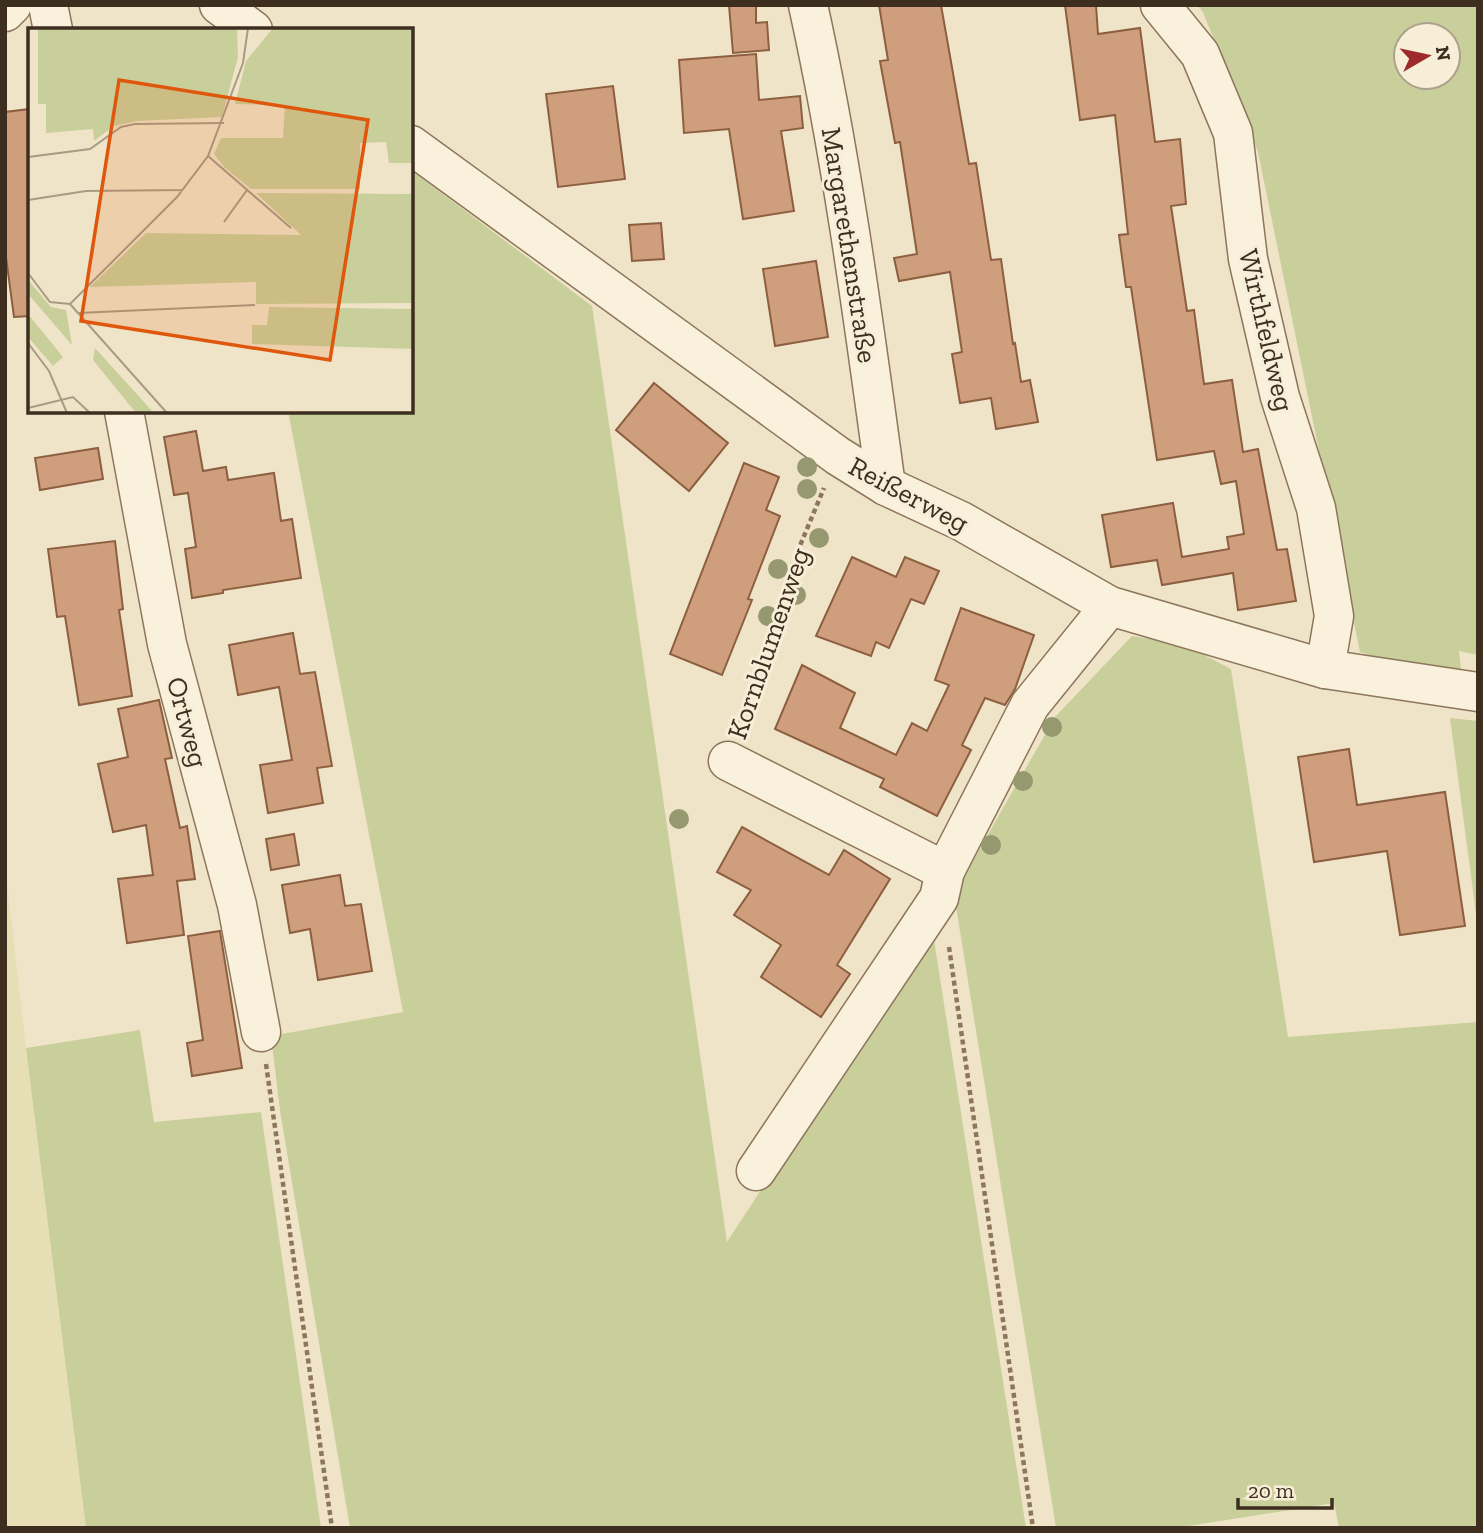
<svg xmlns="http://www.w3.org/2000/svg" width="1483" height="1533" viewBox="0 0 1483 1533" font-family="'Zilla Slab',serif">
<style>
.farmland{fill:#e6deb5}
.green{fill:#c9cf9b;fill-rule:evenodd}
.building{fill:#cf9f7d;stroke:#8d5f41;stroke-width:2}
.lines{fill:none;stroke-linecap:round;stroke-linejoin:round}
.minor-casing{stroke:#8d765c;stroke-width:41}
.path{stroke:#8d765c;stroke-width:4.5;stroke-dasharray:5 3.5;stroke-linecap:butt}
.minor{stroke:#faf1dc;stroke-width:38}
.tree{fill:#96986f}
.labels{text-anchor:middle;stroke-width:6;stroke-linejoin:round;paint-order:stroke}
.street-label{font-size:28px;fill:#3d2e20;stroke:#f7eed8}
.inset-road{fill:none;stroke:#a89b85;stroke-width:2}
.view{fill:#df570d;fill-opacity:0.15;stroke:#df570d;stroke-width:3.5}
.inset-edge{fill:none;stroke:#3d2e20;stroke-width:3.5}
</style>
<rect width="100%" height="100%" fill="#f0e4c8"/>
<!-- farmland -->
<polygon class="farmland" points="5,865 26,1048 86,1528 5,1528"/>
<!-- green -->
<g class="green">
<path d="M 1197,5 L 1478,5 L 1478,655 L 1459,651 L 1462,678 L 1415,672 L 1360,652 L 1258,152 L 1203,12 ZM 1406,35 L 1448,35 L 1448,77 L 1406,77 Z"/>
<polygon points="411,170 592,306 727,1242 932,927 1026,1528 350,1528 280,1111 271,1036 403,1012 288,411 411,411"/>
<polygon points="1132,636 1185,645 1231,669 1288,1037 1478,1022 1478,1528 1339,1528 1334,1503 1176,1528 1056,1528 954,894 1055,717"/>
<polygon points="1450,718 1478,721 1478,929"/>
<polygon points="140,1030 154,1122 261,1112 321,1528 86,1528 26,1048"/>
</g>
<!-- building -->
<g class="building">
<polygon points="729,5 756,5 756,23 767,22 769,50 733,53"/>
<polygon points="879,5 941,5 969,164 976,163 991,260 1001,259 1013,344 1015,343 1021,382 1030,380 1038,422 996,429 991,398 960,403 952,354 962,352 950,272 899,281 894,258 917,254 900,142 895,143 880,61 888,60"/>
<polygon points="1065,5 1096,5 1098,34 1140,28 1155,142 1180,139 1186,204 1171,206 1187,311 1194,310 1204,384 1232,380 1243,452 1258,449 1277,550 1287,549 1296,601 1238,610 1233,573 1162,585 1157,560 1111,567 1102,515 1173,503 1182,557 1229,549 1227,537 1244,534 1236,481 1221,484 1214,451 1157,460 1131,287 1126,287 1119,235 1128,234 1115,115 1080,120"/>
<polygon points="756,54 759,100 800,96 803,128 781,131 794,211 743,219 729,129 684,133 679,60"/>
<polygon points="613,86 625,179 558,187 546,94"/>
<polygon points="30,109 30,316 14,317 5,250 5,112"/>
<polygon points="661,223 664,259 632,261 629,225"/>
<polygon points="816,261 828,337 775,346 763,269"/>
<polygon points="654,383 728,443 689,491 616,430"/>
<polygon points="196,431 203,471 226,467 228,480 274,473 281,521 292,519 301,578 223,590 223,593 192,598 185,549 196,547 188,493 174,495 164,437"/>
<polygon points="98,448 103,479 40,490 35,458"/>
<polygon points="744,463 779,477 766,510 780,516 748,599 752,600 722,675 670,654"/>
<polygon points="115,541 123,609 119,610 132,696 79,705 65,616 57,617 48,549"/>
<polygon points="852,557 896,577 905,557 939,571 924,604 911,599 889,648 876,642 871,656 816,636"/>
<polygon points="961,608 1034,635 1015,689 1005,705 985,698 962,745 971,750 937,816 880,787 884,779 775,729 802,665 855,693 840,728 896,755 912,723 927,731 949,685 935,680"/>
<polygon points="293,633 300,674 315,672 332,766 317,768 323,803 268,813 260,765 292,760 279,687 238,695 229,645"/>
<polygon points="159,700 172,758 165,759 180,828 187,826 195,879 177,881 184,935 127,943 118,879 153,875 146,825 113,832 98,764 128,757 118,709"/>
<polygon points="1349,749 1357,805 1445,792 1465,926 1400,935 1387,851 1314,862 1298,757"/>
<polygon points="742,827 829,875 844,850 890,879 837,965 850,974 821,1017 761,977 781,945 734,915 751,890 717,872"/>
<polygon points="294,834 299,865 271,870 266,839"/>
<polygon points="340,875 345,906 361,904 372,971 318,980 310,929 290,933 282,885"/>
<polygon points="220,931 242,1068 192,1076 187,1043 203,1040 188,936"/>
</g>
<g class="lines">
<defs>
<g id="minor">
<polyline points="48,5 53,30"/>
<polyline points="219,5 253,30"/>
<path d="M 808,5 C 843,163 864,325 886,486"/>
<polyline points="1160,5 1200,54 1233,133 1248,259 1280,397 1316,508 1334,616 1325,669"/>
<polyline points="5,12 12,5"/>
<polyline points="411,145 838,456 886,486 961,521 1110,606 1325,669 1478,692"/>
<polyline points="124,411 167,644 237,905 261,1032"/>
<polyline points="728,761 945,871"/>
<polyline points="756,1171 939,898 945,871 1030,705 1110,606"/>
</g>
</defs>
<!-- minor casing -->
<use href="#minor" class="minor-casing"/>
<!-- path -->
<g class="path">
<polyline points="738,730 794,560 824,488"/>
<polyline points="949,947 1033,1528"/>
<polyline points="266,1064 332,1528"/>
</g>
<!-- minor -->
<use href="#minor" class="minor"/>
</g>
<!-- trees -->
<g class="tree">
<circle cx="807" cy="467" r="10"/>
<circle cx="807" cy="489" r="10"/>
<circle cx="819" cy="538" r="10"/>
<circle cx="778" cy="569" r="10"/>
<circle cx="796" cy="595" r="10"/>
<circle cx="768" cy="616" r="10"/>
<circle cx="1052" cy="727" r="10"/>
<circle cx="1023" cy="781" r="10"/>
<circle cx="679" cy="819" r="10"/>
<circle cx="991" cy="845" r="10"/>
</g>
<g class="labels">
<!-- street labels -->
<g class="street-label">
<text transform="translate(850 245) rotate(81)" y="10">Margarethenstraße</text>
<text transform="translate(1267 330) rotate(77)" y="10">Wirthfeldweg</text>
<text transform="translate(909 494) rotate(28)" y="10">Reißerweg</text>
<text transform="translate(768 643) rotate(-71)" y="10">Kornblumenweg</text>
<text transform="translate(188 722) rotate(75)" y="10">Ortweg</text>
</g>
</g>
<!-- overview -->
<g transform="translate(28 28)">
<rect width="385" height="385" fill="#f0e4c8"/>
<path d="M 209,0 L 210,29 L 194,89 L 110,93 L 86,98 L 66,113 L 65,101 L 18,105 L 18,76 L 10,76 L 10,1 ZM 245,0 L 385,0 L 385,135 L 361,135 L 358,114 L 332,115 L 332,161 L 223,161 L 197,140 L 186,126 L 193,110 L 255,110 L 257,77 L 207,76 L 218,33 ZM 228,165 L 385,166 L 385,275 L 228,276 L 228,254 L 62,259 L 118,205 L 273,207 ZM 0,252 L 23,279 L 38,282 L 44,317 L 0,266 ZM 241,279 L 385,281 L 385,321 L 224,316 L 224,297 L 239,297 ZM 0,286 L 35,329 L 25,338 L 0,309 ZM 67,320 L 126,385 L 108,385 L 65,332 Z" fill="#c9cf9b"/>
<path class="inset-road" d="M 180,128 L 263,200M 0,129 L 62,121 L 93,99 L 107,96 L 196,95M 0,172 L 58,163 L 155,162M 196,194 L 219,162M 0,245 L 22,274 L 42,276M 42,276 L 149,169 L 180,128 L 215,35 L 220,0M 42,276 L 139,385M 50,285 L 227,277M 0,315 L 21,343 L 39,385M 0,380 L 45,369 L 62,385"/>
<path class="view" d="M 91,52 L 340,92 L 302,332 L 53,293 Z"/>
<rect width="385" height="385" class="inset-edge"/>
</g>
<!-- border -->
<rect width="1483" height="1533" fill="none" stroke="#3d2e20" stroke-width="14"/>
<!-- north arrow -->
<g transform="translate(1427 56) rotate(81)"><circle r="33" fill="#f7eed8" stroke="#ada18e" stroke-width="2"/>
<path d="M0-5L12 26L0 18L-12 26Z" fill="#9e2a2b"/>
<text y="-10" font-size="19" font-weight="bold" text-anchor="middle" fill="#3d2e20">N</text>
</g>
<!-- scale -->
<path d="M1238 1498v10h94v-10" fill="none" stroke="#3d2e20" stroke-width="3.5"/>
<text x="1248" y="1498" font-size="21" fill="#3d2e20" stroke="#f7eed8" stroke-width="5" paint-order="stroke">20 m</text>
</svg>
